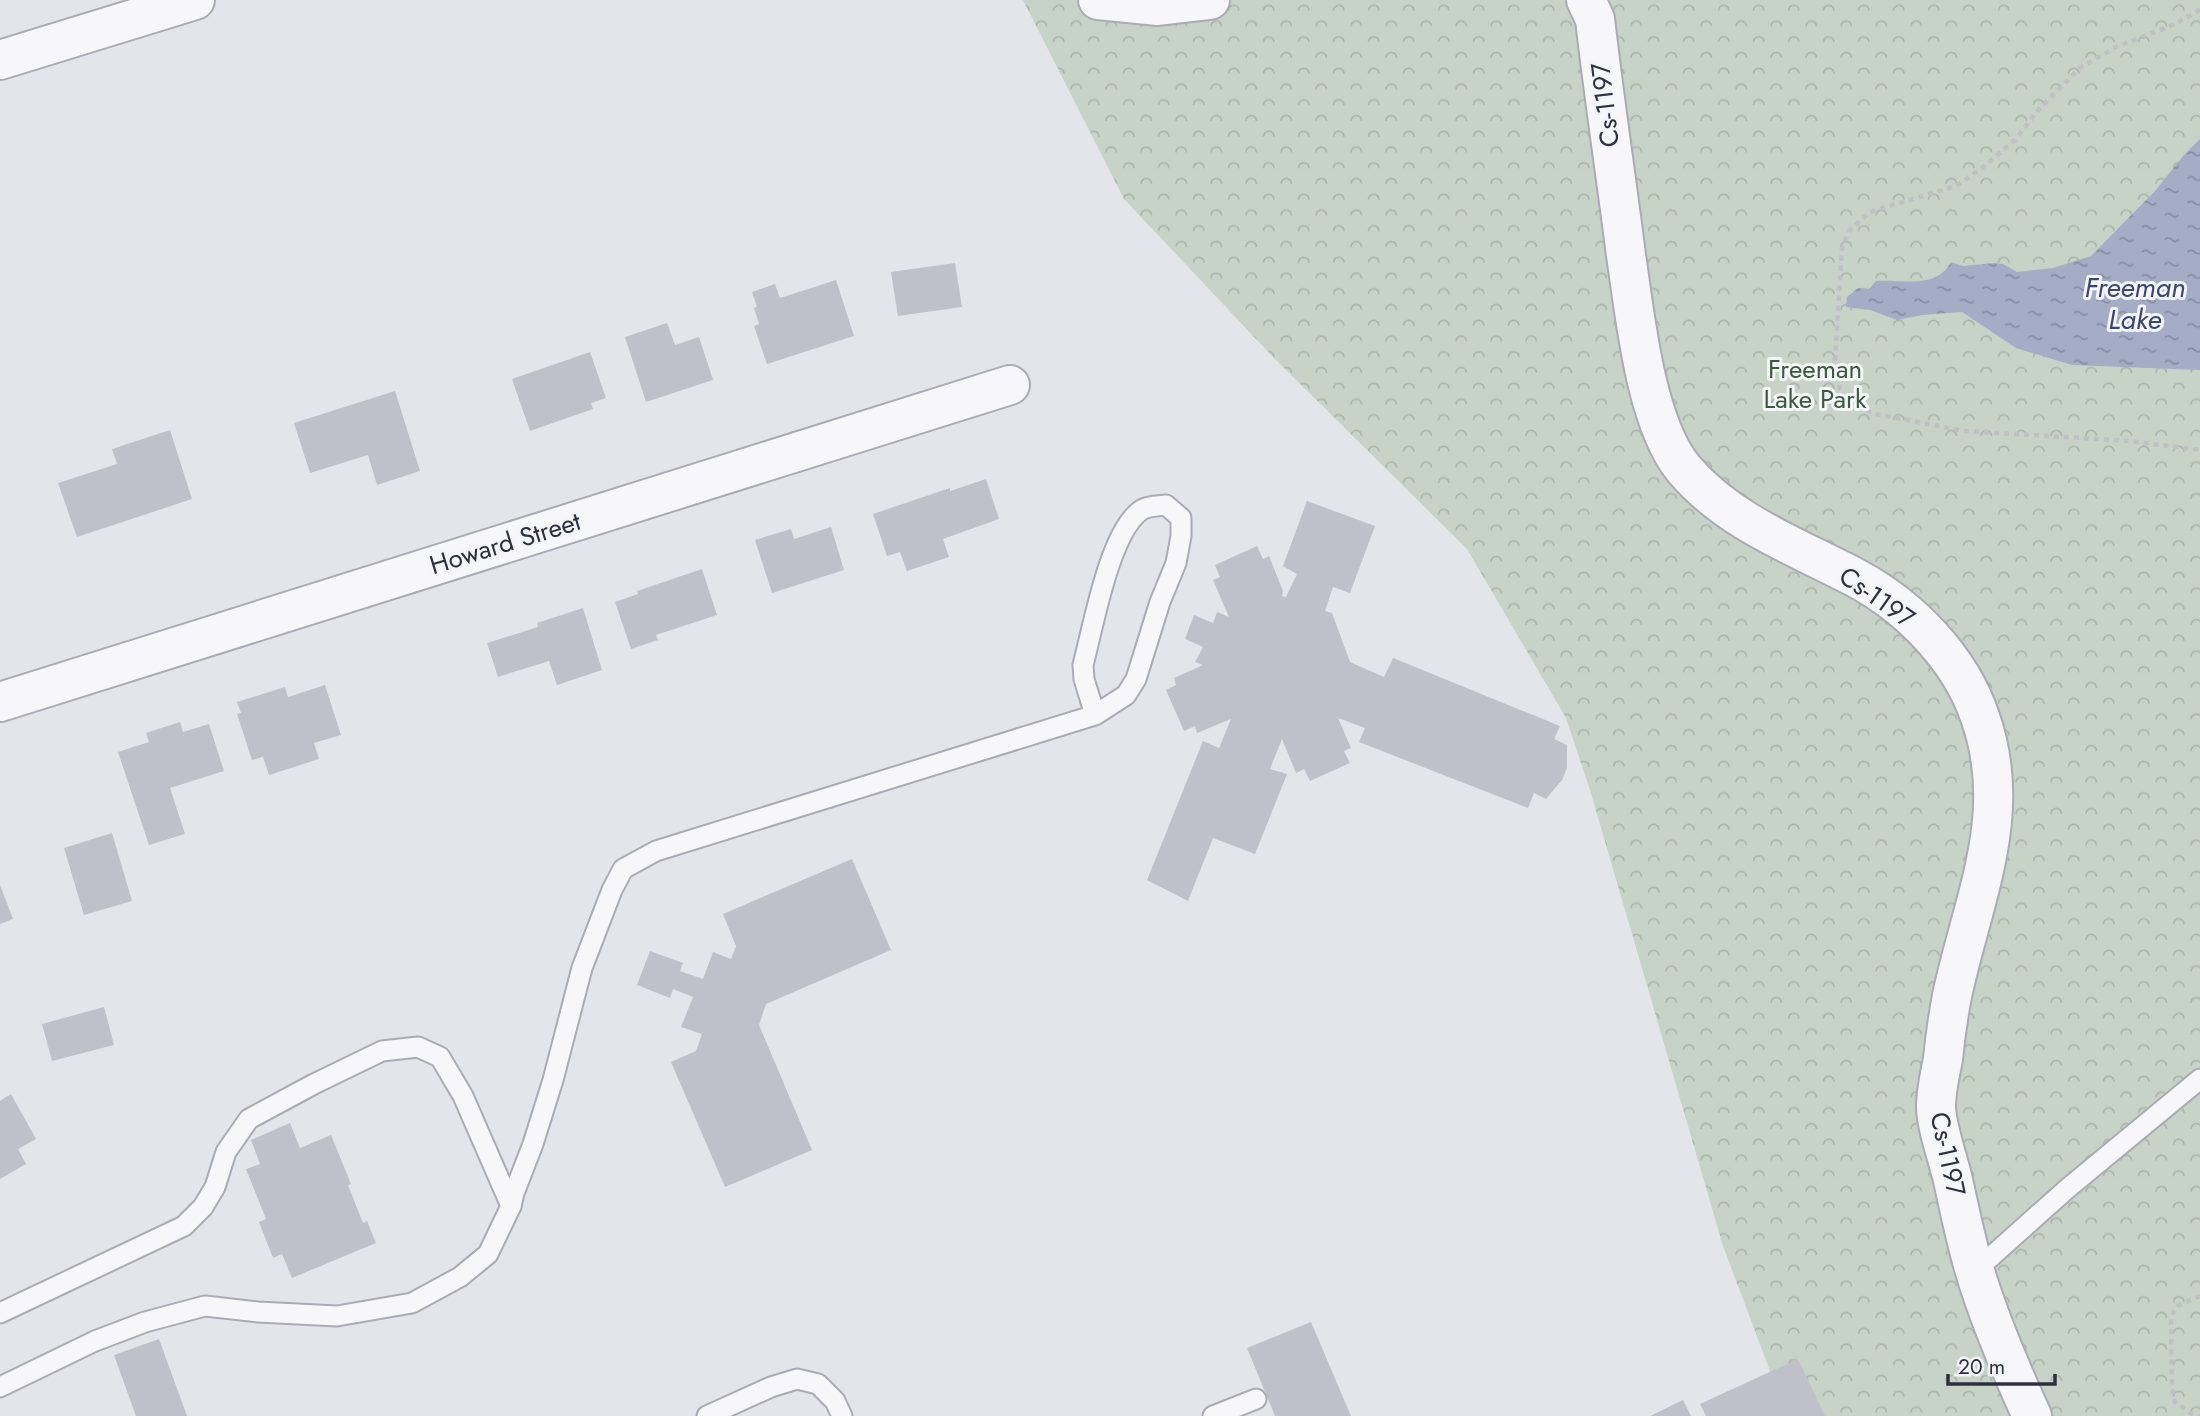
<svg xmlns="http://www.w3.org/2000/svg" width="2200" height="1416" viewBox="0 0 2200 1416" font-family="Jost,sans-serif">
<style>
.park{fill:url(#park-crowns)}
.water{fill:url(#water-ripples)}
.building{fill:#bfc0ca}
.lines{fill:none;stroke-linecap:round;stroke-linejoin:round}
.service-casing{stroke:#aaabb5;stroke-width:23}
.minor-casing{stroke:#aaabb5;stroke-width:42}
.path{stroke:#bfbfc5;stroke-width:4.5;stroke-dasharray:5 5;stroke-linecap:butt}
.service{stroke:#f7f7f9;stroke-width:19}
.minor{stroke:#f7f7f9;stroke-width:38}
.labels{text-anchor:middle;stroke-width:6;stroke-linejoin:round;paint-order:stroke}
.street-label{font-size:26px;fill:#2e3041;stroke:#f4f5f8}
.park-label{font-size:26px;fill:#3c5b3e;stroke:#f4f5f8}
.water-label{font-size:28px;font-style:italic;fill:#3c4771;stroke:#f4f5f8}
</style>
<defs>
<pattern id="park-crowns" width="20" height="18" patternUnits="userSpaceOnUse" patternTransform="scale(1.75)"><rect width="20" height="18" fill="#c7d3c6"/><path d="M2 6a3 3 0 1 1 6 0M12 15a3 3 0 1 1 6 0" fill="none" stroke="#abb5ab"/></pattern>
<pattern id="water-ripples" width="26" height="14" patternUnits="userSpaceOnUse" patternTransform="scale(1.75)"><rect width="26" height="14" fill="#a4acc6"/><path d="M2 4q2-2 4 0t4 0M15 11q2-2 4 0t4 0" fill="none" stroke="#868ca2"/></pattern>
</defs>
<rect width="100%" height="100%" fill="#e4e5eb"/>
<!-- park -->
<polygon class="park" points="1023,0 2200,0 2200,1416 1787,1416 1723,1246 1590,790 1566,718 1467,549 1273,357 1124,199"/>
<!-- water -->
<path class="water" d="M 2200,139 L 2200,370 L 2072,365 L 2016,348 L 1962,312 L 1922,315 L 1897,320 L 1870,310 L 1846,307 L 1847,297 L 1858,288 L 1869,289 L 1876,281 C 1902,279 1936,290 1951,262 L 1963,266 L 1994,263 L 2003,264 L 2017,272 L 2053,268 L 2091,256 L 2156,190 L 2183,156 Z"/>
<!-- building -->
<g class="building">
<polygon points="955,263 962,307 898,316 891,272"/>
<polygon points="836,280 854,336 767,364 754,326 759,324 754,308 757,307 752,292 775,284 780,298"/>
<polygon points="667,323 675,345 699,337 713,380 646,402 625,337"/>
<polygon points="590,352 606,398 591,403 593,409 530,431 512,379"/>
<polygon points="395,391 420,471 377,485 368,455 310,473 294,423"/>
<polygon points="170,430 192,499 77,537 58,483 117,464 112,449"/>
<polygon points="986,479 999,519 943,539 949,557 907,571 900,552 887,556 873,514 950,488 950,491"/>
<polygon points="1307,501 1375,526 1350,593 1333,587 1325,611 1332,613 1350,662 1384,677 1393,658 1560,726 1554,739 1567,745 1567,768 1562,780 1546,799 1534,793 1528,808 1359,742 1365,728 1338,718 1351,748 1344,751 1350,763 1310,781 1304,769 1296,773 1282,739 1270,769 1287,774 1255,854 1213,838 1188,901 1147,880 1203,741 1219,748 1231,719 1197,733 1195,726 1184,731 1166,690 1176,685 1174,678 1203,665 1195,662 1203,647 1185,639 1194,615 1213,623 1217,612 1229,617 1213,580 1220,577 1215,565 1257,546 1263,559 1269,556 1283,591 1282,596 1286,597 1297,574 1283,566"/>
<polygon points="831,527 844,570 772,593 755,540 791,529 794,539"/>
<polygon points="702,569 717,615 656,635 658,640 631,649 615,602 638,594 637,591"/>
<polygon points="583,608 602,670 557,685 549,661 498,677 487,643 538,627 537,623"/>
<polygon points="325,685 341,735 314,743 319,759 269,775 263,757 252,760 237,714 241,713 237,702 285,687 288,697"/>
<polygon points="180,722 183,732 209,724 224,771 170,788 185,834 149,845 118,752 149,742 146,733"/>
<polygon points="112,833 132,901 84,915 64,848"/>
<polygon points="852,859 891,950 766,1004 759,1025 812,1150 725,1187 671,1062 696,1051 702,1034 681,1027 693,997 673,989 670,998 637,985 650,951 683,963 680,971 703,979 713,952 731,959 736,946 723,914"/>
<polygon points="0,885 13,919 0,924"/>
<polygon points="104,1007 114,1045 52,1061 42,1024"/>
<polygon points="11,1094 36,1139 18,1149 26,1164 0,1179 0,1101"/>
<polygon points="290,1123 300,1148 331,1135 351,1184 348,1185 363,1223 367,1221 376,1243 292,1278 282,1254 273,1258 259,1222 266,1219 246,1169 260,1164 251,1140"/>
<polygon points="1311,1322 1351,1416 1275,1416 1247,1348"/>
<polygon points="159,1339 187,1416 136,1416 114,1355"/>
<polygon points="1798,1359 1825,1416 1706,1416 1700,1404"/>
<polygon points="1683,1400 1691,1416 1650,1416"/>
</g>
<g class="lines">
<defs>
<g id="service">
<path d="M 511,1206 L 514,1193 L 533,1144 L 553,1080 L 582,968 L 612,890 L 623,869 L 656,851 L 1095,715 L 1126,695 L 1136,679 L 1160,602 L 1176,563 L 1181,536 L 1181,518 L 1166,505 C 1158,506 1146,506 1140,511 C 1109,534 1093,628 1083,665 L 1084,679 L 1095,715"/>
<polyline points="1975,1271 2068,1188 2200,1079"/>
<polyline points="0,1313 184,1226 203,1207 215,1187 226,1152 249,1119 314,1084 382,1051 418,1047 440,1057 463,1096 511,1206 488,1254 460,1277 412,1303 337,1316 258,1312 205,1306 145,1322 95,1341 0,1387"/>
<polyline points="707,1416 771,1387 797,1379 818,1384 835,1401 842,1416"/>
<polyline points="1213,1416 1256,1399"/>
</g>
<g id="minor">
<polyline points="1098,0 1158,6 1210,0"/>
<path d="M 1586,0 L 1595,19 C 1604,98 1616,176 1626,255 C 1635,315 1645,421 1683,468 C 1728,522 1795,546 1856,578 C 1910,607 1960,658 1980,717 C 2015,815 1972,901 1952,996 C 1948,1017 1945,1038 1943,1059 C 1940,1074 1936,1091 1936,1106 C 1936,1125 1947,1156 1952,1176 C 1959,1206 1965,1238 1974,1268 C 1988,1317 2011,1370 2032,1416"/>
<polyline points="0,60 195,0"/>
<polyline points="0,702 1010,385"/>
</g>
</defs>
<!-- service casing -->
<use href="#service" class="service-casing"/>
<!-- minor casing -->
<use href="#minor" class="minor-casing"/>
<!-- path -->
<g class="path">
<polyline points="2200,10 2173,25 2116,47 2080,68 2040,108 2015,140 1982,168 1956,186 1870,212 1849,231 1842,248 1835,359 1840,392 1853,406 1876,414 1964,431 2130,441 2200,450"/>
<polyline points="2200,1296 2177,1306 2171,1317 2172,1389 2175,1402 2192,1414 2200,1416"/>
</g>
<!-- service -->
<use href="#service" class="service"/>
<!-- minor -->
<use href="#minor" class="minor"/>
</g>
<g class="labels">
<!-- street labels -->
<g class="street-label">
<text transform="translate(1605 105) rotate(-97)" y="9">Cs-1197</text>
<text transform="translate(505 543) rotate(-17)" y="9">Howard Street</text>
<text transform="translate(1877 597) rotate(35)" y="9">Cs-1197</text>
<text transform="translate(1948 1154) rotate(78)" y="9">Cs-1197</text>
</g>
<!-- park labels -->
<g class="park-label">
<text x="1815" y="378">Freeman<tspan x="1815" dy="30">Lake Park</tspan></text>
</g>
<!-- water labels -->
<g class="water-label">
<text x="2135" y="297">Freeman<tspan x="2135" dy="32">Lake</tspan></text>
</g>
</g>
<!-- scale -->
<path d="M1948 1374v10h107v-10" fill="none" stroke="#2e3041" stroke-width="3.5"/>
<text x="1958" y="1374" font-size="21" fill="#2e3041" stroke="#f4f5f8" stroke-width="5" paint-order="stroke">20 m</text>
</svg>
